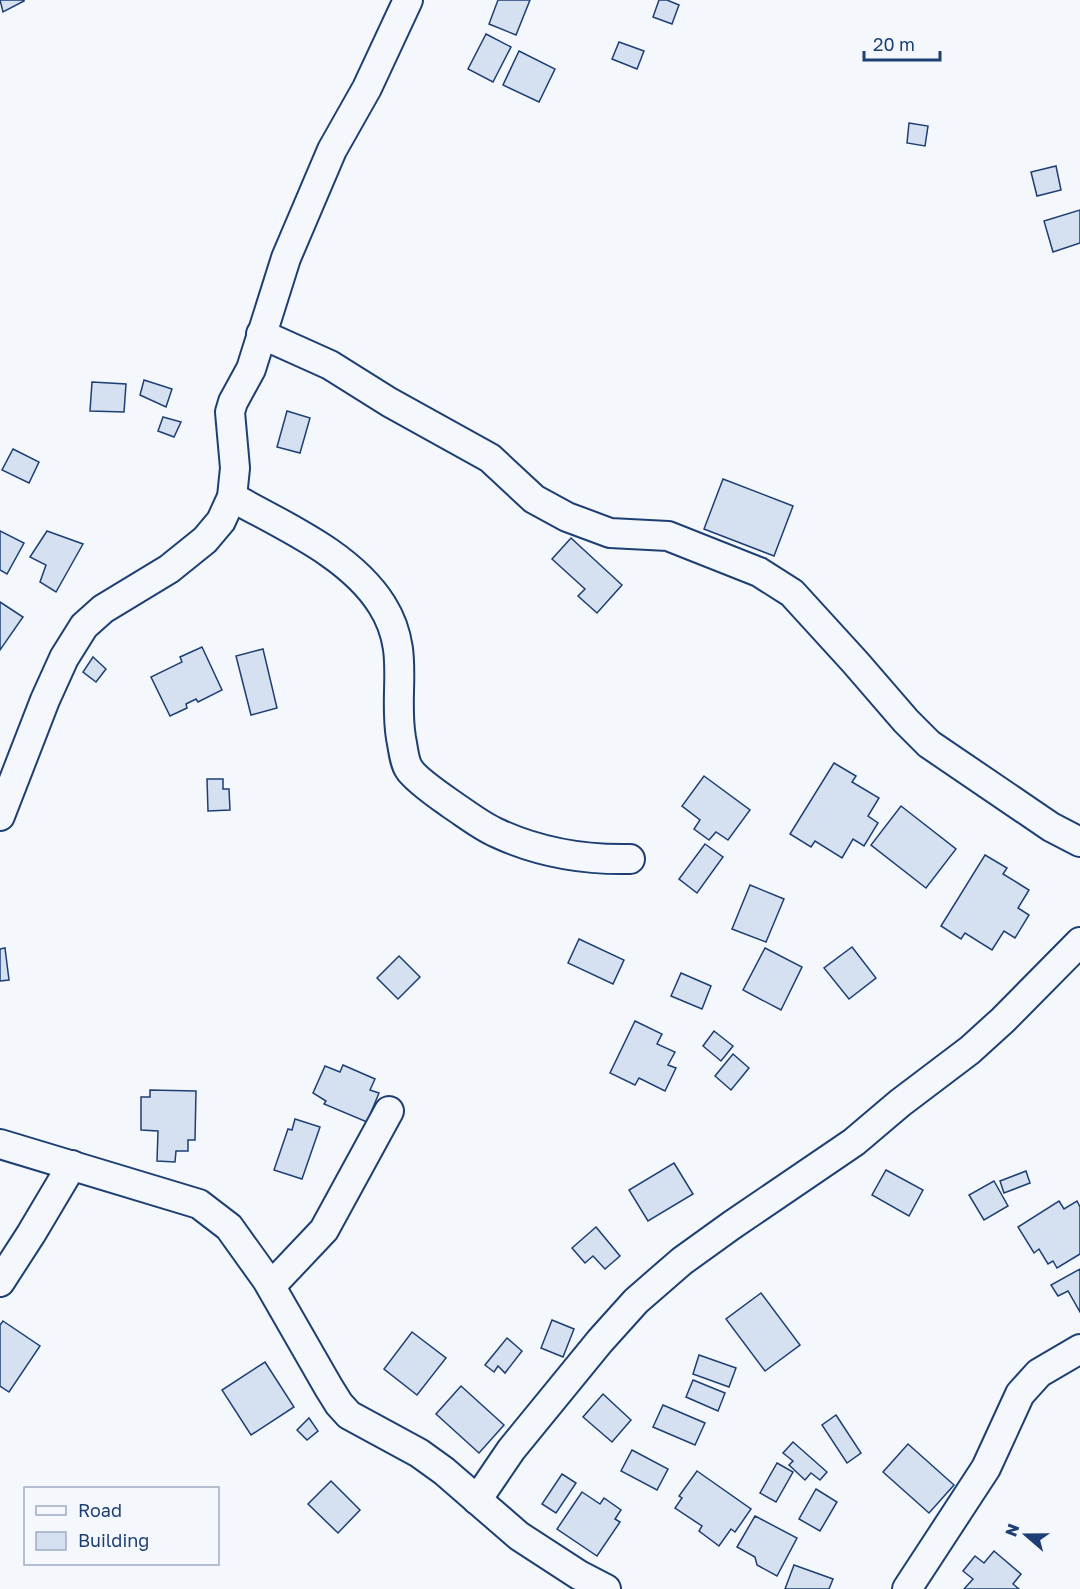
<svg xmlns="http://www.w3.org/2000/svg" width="1080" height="1589" viewBox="0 0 1080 1589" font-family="'Golos Text',sans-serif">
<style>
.building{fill:#d5e0f0;stroke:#1d3f73;stroke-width:1.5}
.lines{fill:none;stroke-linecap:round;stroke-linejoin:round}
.minor-casing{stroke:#1d3f73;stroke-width:32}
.minor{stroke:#f4f7fb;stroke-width:28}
</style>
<rect width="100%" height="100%" fill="#f4f7fb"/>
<!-- building -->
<g class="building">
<polygon points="0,0 24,0 24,1 3,12"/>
<polygon points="498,0 530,0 516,35 489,24"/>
<polygon points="659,0 667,0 679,5 672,24 653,17"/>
<polygon points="486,34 511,47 493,82 468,69"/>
<polygon points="619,42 644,51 637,69 612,59"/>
<polygon points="519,51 555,69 539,102 503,85"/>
<polygon points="909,123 928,126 925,146 907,143"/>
<polygon points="1056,166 1061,190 1037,196 1031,172"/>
<polygon points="1080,210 1080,243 1053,252 1044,221"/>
<polygon points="144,380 172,389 166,407 140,395"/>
<polygon points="92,382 126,384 124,412 90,411"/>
<polygon points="287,411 310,418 300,453 277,447"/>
<polygon points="163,417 181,422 174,437 158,431"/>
<polygon points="13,449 39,462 29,483 2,470"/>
<polygon points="723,479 793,506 774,556 704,529"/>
<polygon points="0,531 24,543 7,574 0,570"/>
<polygon points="47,531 83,544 56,592 40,582 46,565 30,557"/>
<polygon points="571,538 622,585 597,613 578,596 585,589 552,559"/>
<polygon points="0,602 23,617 0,650"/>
<polygon points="202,647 222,690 198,702 196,699 186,704 187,708 170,716 151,677 182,662 180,657"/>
<polygon points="263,649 277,708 251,715 236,656"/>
<polygon points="93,657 106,669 96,682 83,672"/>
<polygon points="834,763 856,776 852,782 879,798 868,816 878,823 864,846 853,839 842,858 815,841 811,847 790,834"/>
<polygon points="704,776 750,810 728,840 716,832 709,840 694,829 700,820 682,806"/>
<polygon points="207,779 223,779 223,789 229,789 230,810 208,811"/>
<polygon points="901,806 956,849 926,888 871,845"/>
<polygon points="705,844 723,857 697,893 679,879"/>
<polygon points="985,855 1007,868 1003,874 1029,890 1018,908 1029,915 1015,938 1004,931 992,950 965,933 961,939 941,926"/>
<polygon points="750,885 784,899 766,942 732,929"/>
<polygon points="579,939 624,960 613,984 568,963"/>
<polygon points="852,947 876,978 849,999 824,968"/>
<polygon points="5,948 9,980 0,981 0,949"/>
<polygon points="765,948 802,967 781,1010 743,990"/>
<polygon points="399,956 420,977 398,999 377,978"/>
<polygon points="681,973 711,986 702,1009 671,996"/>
<polygon points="635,1021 662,1034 657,1044 675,1052 668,1065 676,1068 665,1091 639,1078 635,1085 610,1073"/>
<polygon points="714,1031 733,1046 721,1061 703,1046"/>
<polygon points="733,1054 749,1068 731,1090 715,1076"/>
<polygon points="343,1065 375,1079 370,1090 379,1093 367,1122 324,1104 326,1101 313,1093 325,1066 340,1072"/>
<polygon points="150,1090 196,1091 195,1140 188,1140 188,1151 176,1151 175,1162 157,1161 158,1131 141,1130 141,1097 150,1097"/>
<polygon points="295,1119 320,1127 302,1179 274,1170 288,1129 292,1130"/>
<polygon points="674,1163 693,1194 648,1221 629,1190"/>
<polygon points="886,1170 923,1190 909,1216 872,1195"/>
<polygon points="1026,1171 1030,1183 1004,1193 1000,1181"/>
<polygon points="994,1181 1008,1206 984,1220 969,1195"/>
<polygon points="1059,1201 1064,1209 1077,1201 1080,1207 1080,1254 1057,1268 1053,1261 1048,1264 1039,1249 1034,1253 1018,1227"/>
<polygon points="596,1227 620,1256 605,1269 593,1256 585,1263 572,1248"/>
<polygon points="1080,1269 1080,1312 1068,1291 1058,1296 1051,1285"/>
<polygon points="761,1293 800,1345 765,1371 726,1319"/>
<polygon points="552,1320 574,1329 563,1357 541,1348"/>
<polygon points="3,1321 40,1346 9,1392 0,1386 0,1325"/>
<polygon points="412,1332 446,1358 417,1395 384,1369"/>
<polygon points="507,1338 522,1351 505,1373 498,1366 494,1372 485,1365"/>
<polygon points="699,1355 736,1368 729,1387 693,1374"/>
<polygon points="265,1362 294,1407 251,1435 222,1390"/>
<polygon points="693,1380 725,1393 718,1411 686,1397"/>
<polygon points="461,1386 504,1425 479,1453 436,1414"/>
<polygon points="603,1394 631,1420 612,1442 583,1417"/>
<polygon points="663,1405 705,1423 695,1445 653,1427"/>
<polygon points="836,1415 861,1453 847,1463 822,1425"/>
<polygon points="309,1418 318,1431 307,1440 297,1430"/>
<polygon points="793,1442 827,1472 820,1480 811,1473 805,1480 789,1465 793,1461 783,1453"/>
<polygon points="908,1444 954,1485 929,1513 883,1472"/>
<polygon points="632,1450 668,1469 657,1490 621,1471"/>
<polygon points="777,1463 793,1472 776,1502 760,1493"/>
<polygon points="697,1471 751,1509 735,1532 731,1529 719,1546 699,1531 702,1526 675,1508 682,1498 679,1496"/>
<polygon points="562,1474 576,1483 556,1513 542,1504"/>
<polygon points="331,1481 360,1510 338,1533 308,1504"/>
<polygon points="816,1489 837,1502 820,1531 799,1519"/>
<polygon points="582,1492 600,1504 604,1498 621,1510 615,1519 620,1522 597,1556 557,1529"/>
<polygon points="755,1516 797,1538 777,1576 757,1565 755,1557 737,1547"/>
<polygon points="994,1551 1021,1574 1013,1584 1019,1589 964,1589 973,1579 963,1571 975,1556 984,1563"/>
<polygon points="794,1565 833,1579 829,1589 785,1589"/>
</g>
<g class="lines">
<defs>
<g id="minor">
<polyline points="261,334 330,365 389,402 490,458 534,499 567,517 610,533 668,536 759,572 792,593 855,662 906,721 929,744 1051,827 1080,842"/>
<path d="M 232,497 C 283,526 350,554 382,605 C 411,651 393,690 401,738 C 403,747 404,762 409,769 C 415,779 441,797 451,804 C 466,814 481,826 497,833 C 538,852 585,860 630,859"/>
<polyline points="0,816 45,700 64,658 84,626 103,609 169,569 205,540 221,521 232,497 235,468 230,412 233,402 251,369 286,258 332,150 367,88 408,0"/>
<polyline points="0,1144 199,1204 229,1227 267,1280 329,1388 339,1404 349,1415 419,1453 444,1471 519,1536 579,1575 606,1589"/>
<polyline points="0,1282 31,1234 72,1165"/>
<polyline points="271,1286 324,1230 389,1111"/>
<polyline points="477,1500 511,1450 600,1341 636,1301 682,1261 732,1225 854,1142 900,1103 970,1050 1003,1020 1080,942"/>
<polyline points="907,1589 986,1468 1020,1394 1039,1373 1080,1349"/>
</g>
</defs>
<!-- minor casing -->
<use href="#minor" class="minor-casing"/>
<!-- minor -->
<use href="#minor" class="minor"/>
</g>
<!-- legend -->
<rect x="24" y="1487" width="195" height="78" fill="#f4f7fb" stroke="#9eadc5" stroke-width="1.5"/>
<rect x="36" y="1506" width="30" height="9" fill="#f4f7fb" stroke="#9eadc5" stroke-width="1.5"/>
<text x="78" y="1517" font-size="18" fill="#1d3f73">Road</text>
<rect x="36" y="1532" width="30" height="18" fill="#d5e0f0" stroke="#9eadc5" stroke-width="1.5"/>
<text x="78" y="1547" font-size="18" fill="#1d3f73">Building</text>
<!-- north arrow -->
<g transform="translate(1026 1535) rotate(290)" stroke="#f4f7fb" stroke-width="4.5" paint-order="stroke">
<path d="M0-4.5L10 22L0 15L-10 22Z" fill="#1d3f73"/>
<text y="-9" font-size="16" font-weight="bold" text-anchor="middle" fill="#1d3f73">N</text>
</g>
<!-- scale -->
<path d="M864 51v9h76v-9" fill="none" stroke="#1d3f73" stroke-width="3"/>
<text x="873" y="51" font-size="18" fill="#1d3f73" stroke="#f4f7fb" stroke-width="4.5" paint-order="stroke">20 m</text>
</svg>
